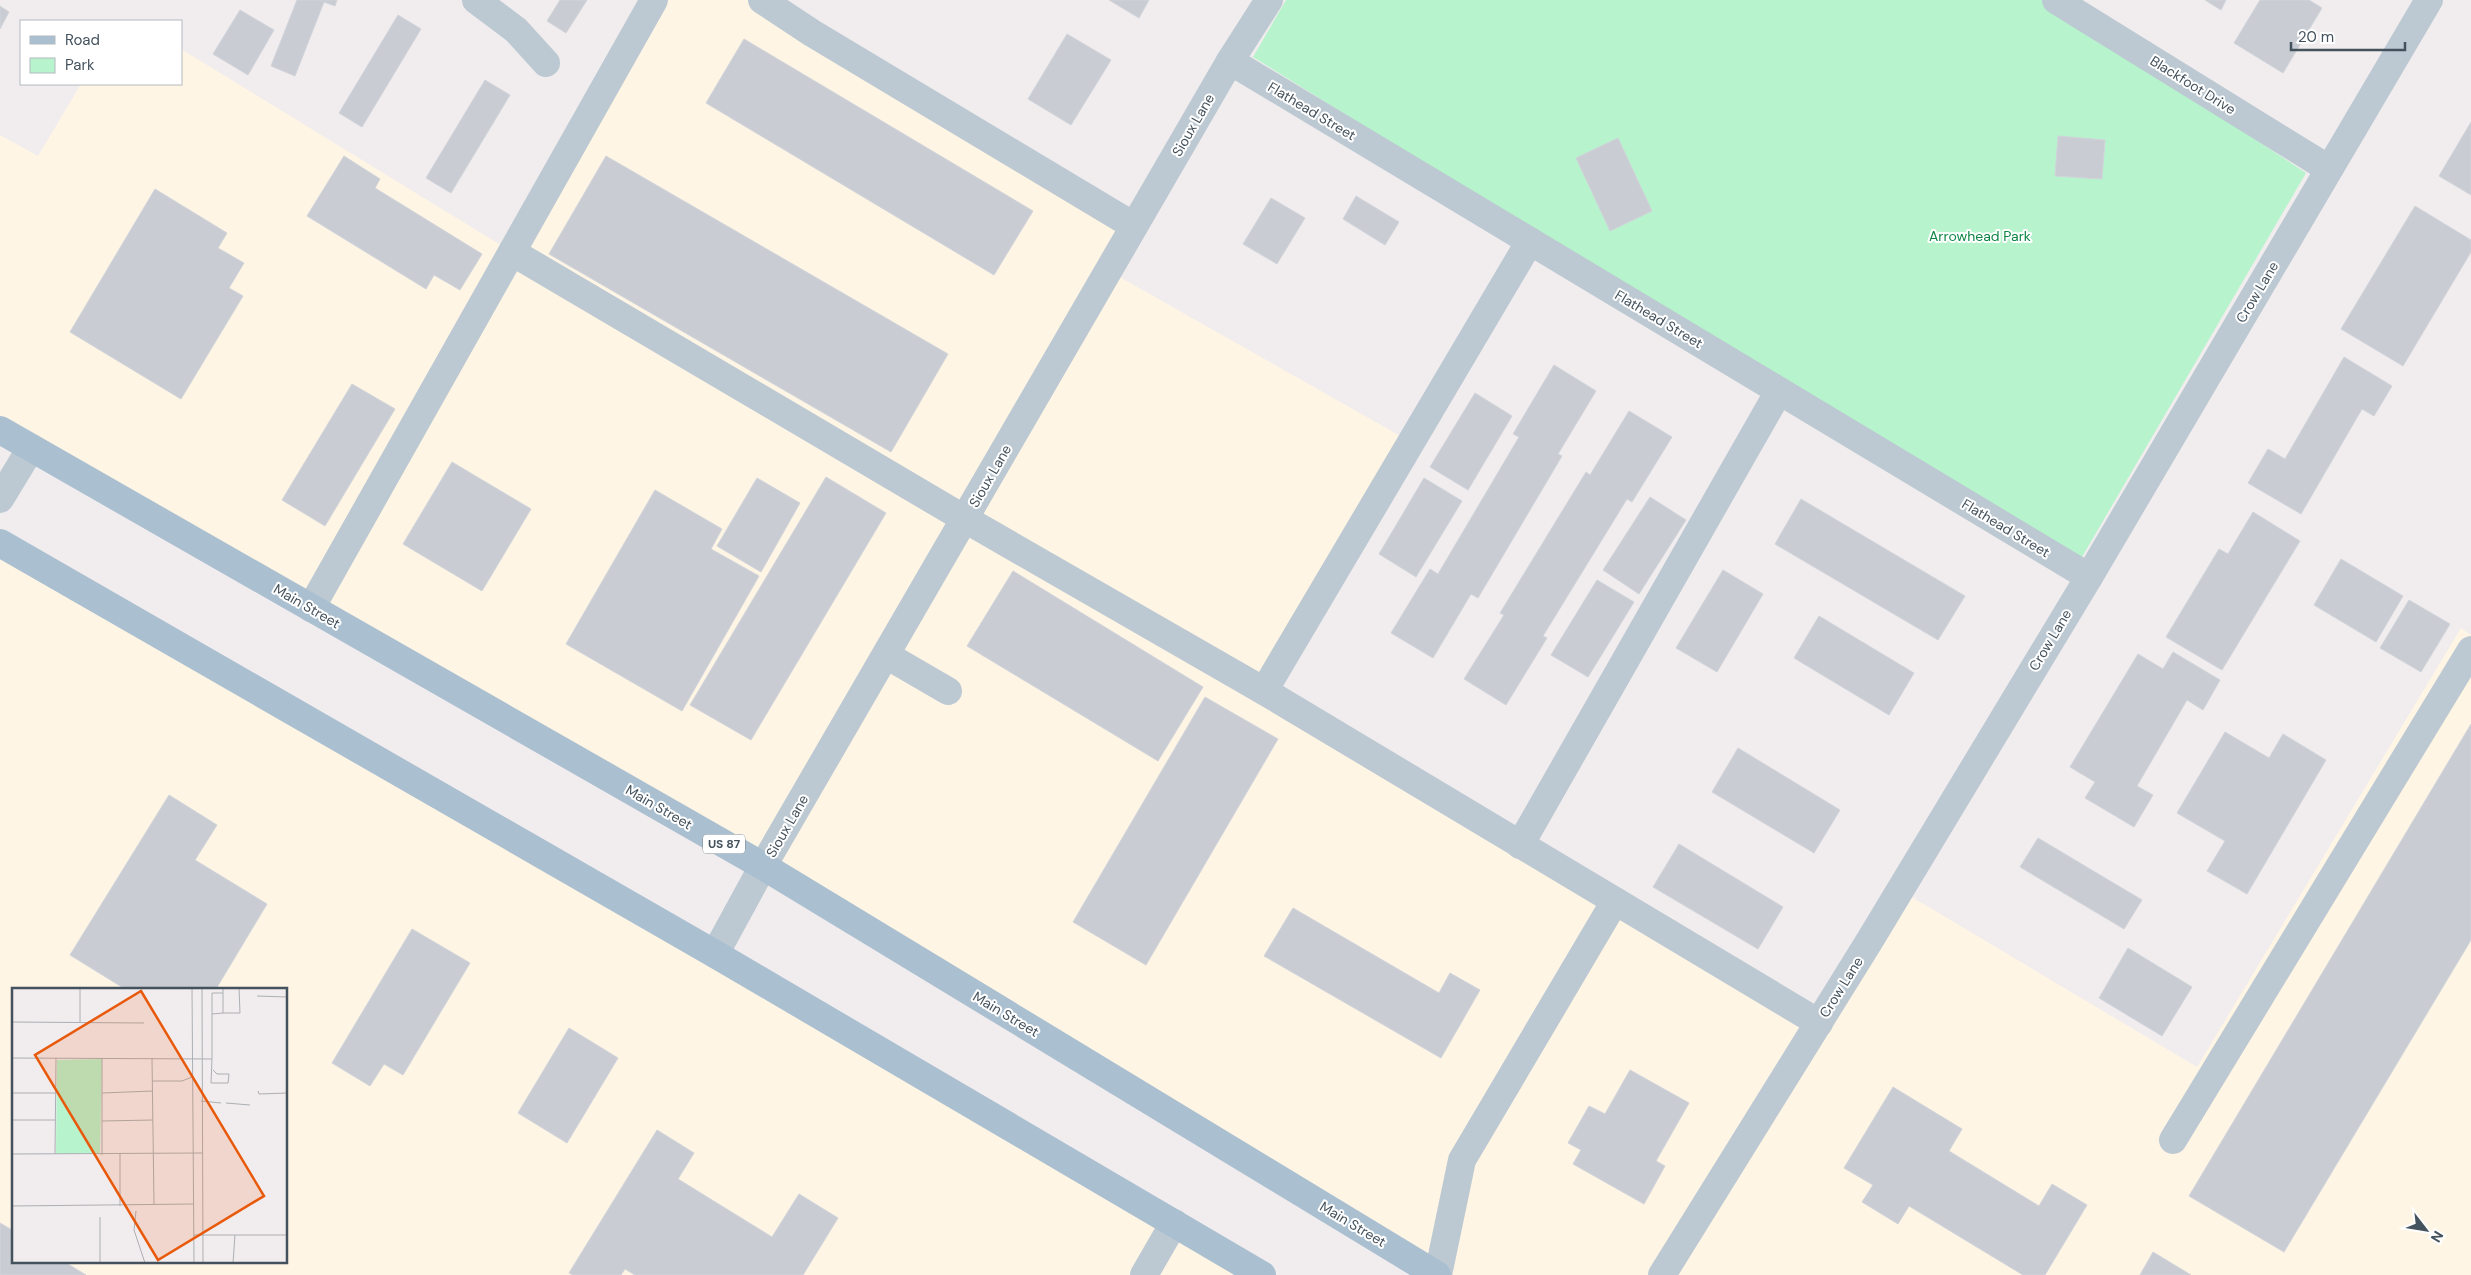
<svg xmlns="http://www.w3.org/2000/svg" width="2471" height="1275" viewBox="0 0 2471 1275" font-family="'DM Sans',sans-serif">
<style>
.commercial{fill:#fef5e5;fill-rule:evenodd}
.green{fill:#b7f3cc}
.building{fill:#c9cdd3;stroke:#d1d4da}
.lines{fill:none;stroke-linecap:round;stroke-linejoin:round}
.minor{stroke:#bdc9d2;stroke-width:28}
.major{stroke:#aabfd0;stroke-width:28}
.labels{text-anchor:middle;stroke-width:4;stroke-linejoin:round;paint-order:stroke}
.shield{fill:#fff;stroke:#7c868e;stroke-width:1}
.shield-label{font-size:12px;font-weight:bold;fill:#44525d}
.street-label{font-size:14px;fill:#44525d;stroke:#fff}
.park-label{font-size:14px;fill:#0d8645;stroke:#fff}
.inset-road{fill:none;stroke:#acafb4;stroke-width:1}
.view{fill:#e8590c;fill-opacity:0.15;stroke:#e8590c;stroke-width:2.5}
.inset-edge{fill:none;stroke:#44525d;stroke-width:2.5}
</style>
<rect width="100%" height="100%" fill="#f1edee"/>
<!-- commercial -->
<g class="commercial">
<polygon points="654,0 766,0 1134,226 1109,271 1411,442 1264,691 1818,1022 1900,890 2197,1067 2461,628 2471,635 2471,1275 1437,1275 0,427 0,135 38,156 81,84 181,84 181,49 512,252"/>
<path d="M 0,543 L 1260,1275 L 0,1275 ZM 14,989 L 286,989 L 286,1261 L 14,1261 Z"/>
</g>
<!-- green -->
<polygon class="green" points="1286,0 2044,0 2306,173 2075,569 1253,57"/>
<!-- building -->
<g class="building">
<polygon points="297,0 337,0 335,6 324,2 295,76 271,66"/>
<polygon points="560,0 587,0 566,33 547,21"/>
<polygon points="1109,0 1149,0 1139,18"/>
<polygon points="2205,0 2226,0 2221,10"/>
<polygon points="2260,0 2309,0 2322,8 2283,73 2234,43"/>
<polygon points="0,6 9,12 0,29"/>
<polygon points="240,10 274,30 248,75 213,54"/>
<polygon points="398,15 421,29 362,127 339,113"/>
<polygon points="1067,34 1111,60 1071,125 1028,99"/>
<polygon points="744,39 1033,211 994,275 706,103"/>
<polygon points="485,80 510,95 451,193 426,178"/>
<polygon points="2471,122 2471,195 2439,176"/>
<polygon points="2058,136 2105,140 2102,179 2055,176"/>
<polygon points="1618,138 1652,211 1610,231 1576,158"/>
<polygon points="344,156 380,179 375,188 482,254 460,290 434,275 426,289 307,216"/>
<polygon points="606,156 948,354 891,452 549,254"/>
<polygon points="155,189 227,233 218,248 244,263 229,288 243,296 181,399 70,332"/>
<polygon points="1356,196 1399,222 1385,245 1343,219"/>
<polygon points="1271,198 1305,218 1277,264 1243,244"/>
<polygon points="2415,206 2471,240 2471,252 2403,366 2341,329"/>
<polygon points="2344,357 2392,386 2374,416 2362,409 2301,514 2248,483 2268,449 2285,459"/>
<polygon points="1554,365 1596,391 1558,454 1562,456 1478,598 1471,594 1433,658 1391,633 1430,569 1438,574 1519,437 1513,434"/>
<polygon points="352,384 395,409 325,526 282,500"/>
<polygon points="1475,393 1512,416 1468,490 1430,467"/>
<polygon points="1629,411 1672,437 1632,502 1627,499 1543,636 1547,638 1506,705 1464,679 1504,615 1500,613 1586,472 1590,475"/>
<polygon points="452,462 531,509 482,591 403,544"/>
<polygon points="826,477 886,513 751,740 690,705"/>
<polygon points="757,478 800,503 761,572 717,546"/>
<polygon points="1424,478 1462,501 1416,577 1379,554"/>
<polygon points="655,490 722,529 711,549 759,576 682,711 566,644"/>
<polygon points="1650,497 1686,520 1639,594 1603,570"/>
<polygon points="1801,499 1965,596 1938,640 1775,544"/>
<polygon points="2253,512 2300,541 2222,670 2166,637 2219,549 2228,554"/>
<polygon points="2341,559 2403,596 2376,642 2314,605"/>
<polygon points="1723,570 1763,594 1717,672 1676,648"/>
<polygon points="1013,571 1203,687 1158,761 967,646"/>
<polygon points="1597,580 1634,602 1588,677 1551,655"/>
<polygon points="2409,600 2450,624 2421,672 2380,648"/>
<polygon points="1819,616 1914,673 1889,715 1794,658"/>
<polygon points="2173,652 2220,680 2203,710 2187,700 2137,786 2153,795 2134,827 2085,798 2095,782 2070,767 2138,654 2163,669"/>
<polygon points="1205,697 1278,739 1146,965 1073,922"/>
<polygon points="2471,724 2471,940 2284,1252 2189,1196"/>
<polygon points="2225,732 2269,758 2283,734 2326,760 2247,894 2207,871 2225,841 2177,813"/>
<polygon points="1738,748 1840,810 1814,853 1712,792"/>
<polygon points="169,795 217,825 195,860 267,904 216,989 125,989 70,955"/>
<polygon points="2038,838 2142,900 2124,929 2020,867"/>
<polygon points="1679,844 1783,907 1758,949 1653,887"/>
<polygon points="1293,908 1439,993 1450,973 1480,990 1441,1058 1264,956"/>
<polygon points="412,929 470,963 403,1075 384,1064 370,1086 332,1063"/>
<polygon points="2128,948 2192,987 2162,1036 2099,998"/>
<polygon points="569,1028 618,1058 567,1143 518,1113"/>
<polygon points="1630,1070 1689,1103 1656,1161 1665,1166 1644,1204 1573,1164 1581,1150 1568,1143 1589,1106 1605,1114"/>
<polygon points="1893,1087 1962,1129 1949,1151 2039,1206 2052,1184 2087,1205 2045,1275 2023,1275 1909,1206 1898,1224 1862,1202 1873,1185 1844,1168"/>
<polygon points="657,1130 694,1153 678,1179 772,1237 799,1194 838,1218 803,1275 635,1275 625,1269 621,1275 573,1275 569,1273"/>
<polygon points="0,1223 14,1231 14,1261 63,1261 86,1275 0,1275"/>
<polygon points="2153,1252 2191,1275 2140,1275"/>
</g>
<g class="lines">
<!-- minor -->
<g class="minor">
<polyline points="476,0 516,30 546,63"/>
<polyline points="762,0 812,33 1134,226"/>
<polyline points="2056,0 2329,169"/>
<polyline points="1230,61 2089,577"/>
<polyline points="512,252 965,519 1264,691 1819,1023"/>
<polyline points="0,499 31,448"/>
<polyline points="311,608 654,0"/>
<polyline points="886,655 948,691"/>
<polyline points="1264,691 1530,241"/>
<polyline points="1520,845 1779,391"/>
<polyline points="715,954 763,866 1230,61 1269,0"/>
<polyline points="2173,1140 2471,650"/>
<polyline points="1144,1275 1174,1223"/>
<polyline points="1438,1275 1462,1160 1615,901"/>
<polyline points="1662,1275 1870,940 2089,577 2429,0"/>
</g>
<!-- major -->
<g class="major">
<polyline points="0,430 763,866 1437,1275"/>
<polyline points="0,543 715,954 1262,1275"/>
</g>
</g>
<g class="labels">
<!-- shield labels -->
<rect class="shield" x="703" y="834.5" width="42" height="19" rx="4"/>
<g class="shield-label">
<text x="724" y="848">US 87</text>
</g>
<!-- street labels -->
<g class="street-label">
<text transform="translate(2193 85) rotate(32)" y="5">Blackfoot Drive</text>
<text transform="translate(1312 111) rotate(31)" y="5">Flathead Street</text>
<text transform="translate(1193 125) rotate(-60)" y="5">Sioux Lane</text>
<text transform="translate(2257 292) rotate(-59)" y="5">Crow Lane</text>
<text transform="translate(1659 319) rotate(31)" y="5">Flathead Street</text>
<text transform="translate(990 476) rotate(-60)" y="5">Sioux Lane</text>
<text transform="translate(2006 528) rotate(31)" y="5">Flathead Street</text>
<text transform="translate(307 606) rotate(30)" y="5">Main Street</text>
<text transform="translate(2050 640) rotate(-59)" y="5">Crow Lane</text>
<text transform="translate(659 807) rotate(30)" y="5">Main Street</text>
<text transform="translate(787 826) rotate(-60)" y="5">Sioux Lane</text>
<text transform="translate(1841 987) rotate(-58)" y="5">Crow Lane</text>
<text transform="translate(1006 1014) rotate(31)" y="5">Main Street</text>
<text transform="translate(1353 1224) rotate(31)" y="5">Main Street</text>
</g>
<!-- park labels -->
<g class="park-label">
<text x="1980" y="241">Arrowhead Park</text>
</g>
</g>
<!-- overview -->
<g transform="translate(12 988)">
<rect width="275" height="275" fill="#f1edee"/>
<path d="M 90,71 L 88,165 L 44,166 L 45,72 Z" fill="#b7f3cc"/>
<path class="inset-road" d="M 68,0 L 68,34M 180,0 L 182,275M 190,0 L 191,275M 245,8 L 275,9M 211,25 L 228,25 L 227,0M 200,26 L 211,25 L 211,0M 0,34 L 132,35M 0,70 L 200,71 L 200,5 L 211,5M 90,70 L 90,167M 140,70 L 142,217M 200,71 L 199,95 L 216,95 L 217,86 L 205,86 L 201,82M 140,93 L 170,93 L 180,89M 246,103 L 247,106 L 275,105M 0,105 L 44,105M 90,105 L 141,103M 189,113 L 209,115M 214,115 L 238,117M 0,132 L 43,132M 90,133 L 141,132M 0,166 L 190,165M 43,166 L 44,70M 0,218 L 181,216M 108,218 L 108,166M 124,223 L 122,242 L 133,275M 88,229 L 88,275M 182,247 L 275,247M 221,275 L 223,247"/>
<path class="view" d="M 129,3 L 252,208 L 146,272 L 23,67 Z"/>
<rect width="275" height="275" class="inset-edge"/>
</g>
<!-- legend -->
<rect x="20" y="20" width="162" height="65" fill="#ffffff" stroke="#b4babe"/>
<rect x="30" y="36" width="25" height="8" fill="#aabfd0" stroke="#b4babe"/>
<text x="65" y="45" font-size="15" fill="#44525d">Road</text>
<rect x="30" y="58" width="25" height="15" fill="#b7f3cc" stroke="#b4babe"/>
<text x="65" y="70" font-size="15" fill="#44525d">Park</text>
<!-- north arrow -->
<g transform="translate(2426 1230) rotate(121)" stroke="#ffffff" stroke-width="4" paint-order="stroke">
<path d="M0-4L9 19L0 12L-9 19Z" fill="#44525d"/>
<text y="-8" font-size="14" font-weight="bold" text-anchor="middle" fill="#44525d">N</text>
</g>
<!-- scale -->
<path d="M2291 42v8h114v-8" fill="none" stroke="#44525d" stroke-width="2.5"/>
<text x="2298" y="42" font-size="15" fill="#44525d" stroke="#ffffff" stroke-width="4" paint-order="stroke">20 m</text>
</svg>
